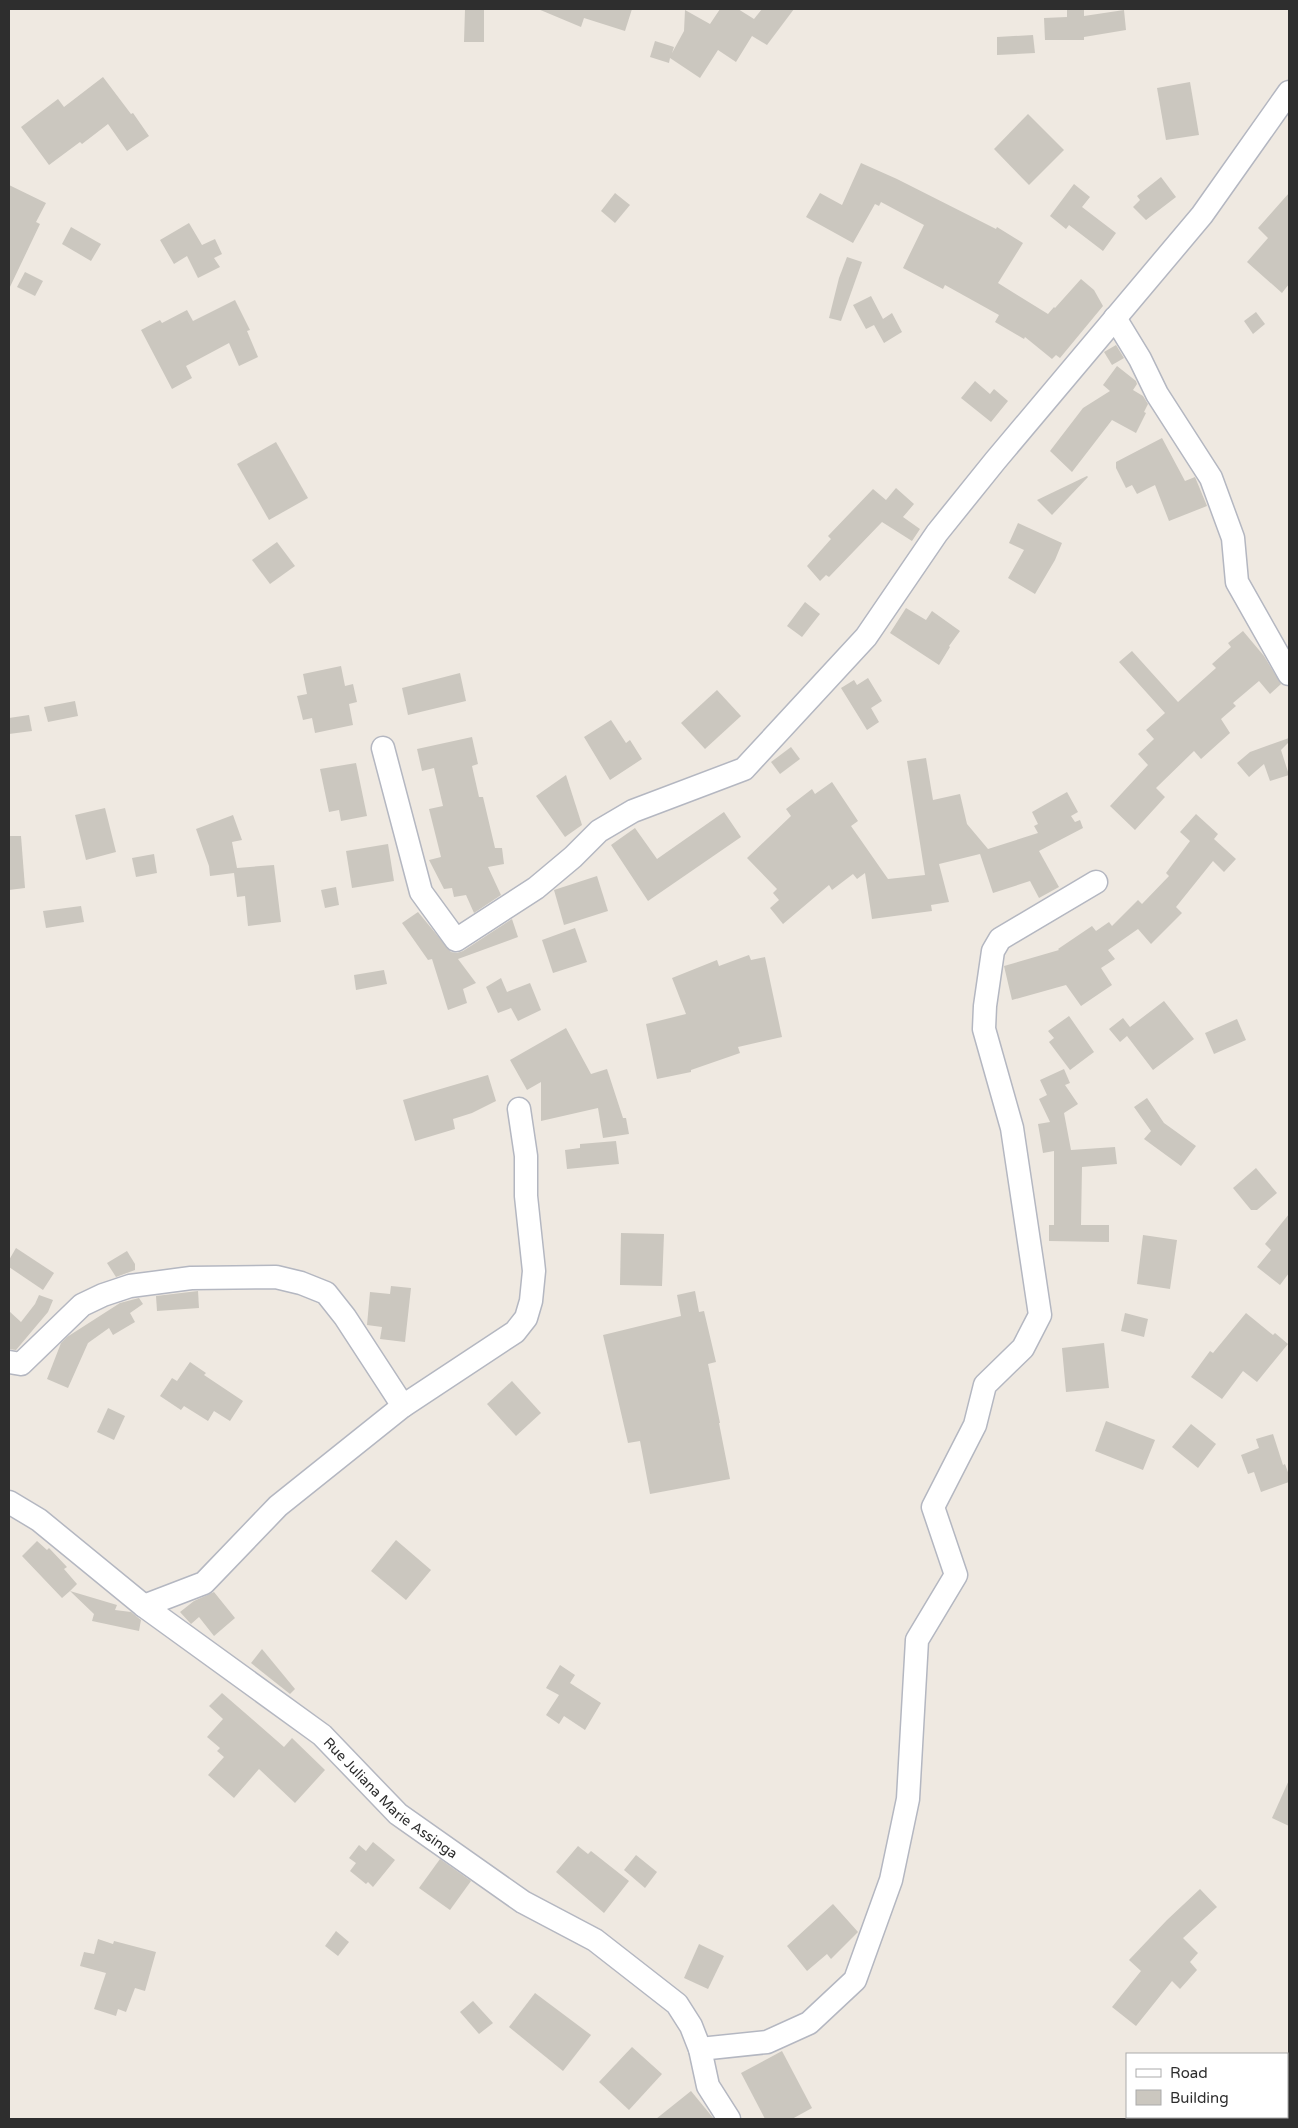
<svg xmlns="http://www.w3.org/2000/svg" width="1298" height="2128" viewBox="0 0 1298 2128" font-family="'Varela Round',sans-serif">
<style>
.building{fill:#cbc7bf}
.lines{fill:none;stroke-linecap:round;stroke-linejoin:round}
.street-casing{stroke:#b4b7c1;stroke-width:25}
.street{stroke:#fff;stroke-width:22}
.labels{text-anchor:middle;stroke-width:4;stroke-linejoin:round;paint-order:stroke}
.street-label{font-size:14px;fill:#2e2e2e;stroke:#fff}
</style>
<rect width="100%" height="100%" fill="#efe9e1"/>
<!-- building -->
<g class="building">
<polygon points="465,9 484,9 484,42 464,42"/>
<polygon points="538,9 632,9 625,31 584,18 581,27"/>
<polygon points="720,9 738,9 754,19 762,9 794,9 767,45 752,36 736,62 718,50 700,78 670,58 669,63 650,57 655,41 674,47 672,53 684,31 685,10 710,24"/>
<polygon points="1067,9 1084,9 1084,16 1124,10 1126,30 1084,37 1084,40 1045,40 1044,18 1067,17"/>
<polygon points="1033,35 1035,53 997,55 997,37"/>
<polygon points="103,77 131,114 133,113 149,136 127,151 108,124 82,144 80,142 49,165 21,127 58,99 64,107"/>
<polygon points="1190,82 1199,135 1166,140 1157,88"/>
<polygon points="1028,114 1064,150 1029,185 994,149"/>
<polygon points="861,163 897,179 996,229 997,227 1023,243 998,283 1048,314 1054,307 1055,308 1081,279 1094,290 1103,306 1060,358 1056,355 1052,359 1025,337 1024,339 995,322 999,315 945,285 943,289 903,268 924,225 881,202 879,206 875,204 853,243 806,217 820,193 842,205"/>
<polygon points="1161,177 1176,197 1146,220 1133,207 1140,200 1137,196"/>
<polygon points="1074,184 1090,197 1082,207 1116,233 1103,251 1069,225 1066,229 1050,216"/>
<polygon points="9,185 46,203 36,222 40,224 9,289"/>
<polygon points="615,193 630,205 615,223 601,211"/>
<polygon points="1289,193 1289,284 1282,293 1247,262 1268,238 1258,228"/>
<polygon points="189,223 202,245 215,239 222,254 214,258 220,267 198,278 187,256 174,264 160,240"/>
<polygon points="71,227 101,244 91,261 62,244"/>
<polygon points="847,257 862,262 841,321 829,318 839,278"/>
<polygon points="25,272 43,281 35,296 17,287"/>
<polygon points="871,296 883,319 892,313 902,332 884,343 874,325 866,329 853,305"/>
<polygon points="235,300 250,330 247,331 258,357 239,366 229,343 186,366 192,378 172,389 141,330 160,320 162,323 187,310 193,321"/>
<polygon points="1256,312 1265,324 1253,334 1244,321"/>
<polygon points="1116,345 1124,358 1112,365 1104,352"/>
<polygon points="1117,366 1136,381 1137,384 1133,390 1143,396 1148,404 1144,412 1146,413 1136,433 1112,420 1072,472 1050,451 1083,408 1110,391 1103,385"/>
<polygon points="975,381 990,394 994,389 1008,401 991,422 961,398"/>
<polygon points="1162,438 1185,481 1195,477 1207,506 1169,521 1155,485 1137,494 1132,485 1126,488 1116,468 1116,462"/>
<polygon points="276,442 308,498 269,520 237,464"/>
<polygon points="1087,476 1088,477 1052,515 1037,500"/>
<polygon points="896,488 914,504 903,517 920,529 912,541 882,522 829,577 826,575 820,581 807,566 831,539 828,536 873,489 886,500"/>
<polygon points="1018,523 1062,543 1055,560 1035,594 1008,578 1024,550 1009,543"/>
<polygon points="277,542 295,566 270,584 252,560"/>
<polygon points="805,602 820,614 802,637 787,626"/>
<polygon points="906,608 926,620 932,611 960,631 949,646 950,647 939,665 890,633"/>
<polygon points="1243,631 1264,656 1281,684 1270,694 1259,681 1233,703 1236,706 1221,719 1230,733 1201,759 1194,751 1156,788 1165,797 1135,830 1110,806 1148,765 1138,754 1154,739 1146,730 1165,713 1119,662 1132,651 1178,702 1216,668 1212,664 1231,647 1228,643"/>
<polygon points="341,666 345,686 353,684 357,702 349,704 353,725 315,733 312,718 303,720 297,696 307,694 303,674"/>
<polygon points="460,673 466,701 408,715 402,688"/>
<polygon points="868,678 882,701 871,708 879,722 867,730 841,688 854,680 857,685"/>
<polygon points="717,690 741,716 705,749 681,723"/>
<polygon points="75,701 78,716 48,722 44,707"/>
<polygon points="29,715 32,731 9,734 9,718"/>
<polygon points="611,720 626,743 630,740 642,759 610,780 584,737"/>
<polygon points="472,737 478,764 472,766 479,797 483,797 495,848 502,848 504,864 488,867 501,895 474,913 466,895 454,897 452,888 444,889 429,860 441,857 429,809 443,806 434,768 422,771 417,749"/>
<polygon points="1289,738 1289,742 1281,750 1289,775 1270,781 1264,764 1249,777 1237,763 1250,752"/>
<polygon points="791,747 800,759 780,774 771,762"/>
<polygon points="926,758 933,800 960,794 967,824 988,849 1038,833 1034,826 1038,824 1032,812 1067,792 1078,812 1071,816 1075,822 1080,820 1083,828 1039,851 1059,887 1039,898 1030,881 993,893 980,854 939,864 949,902 931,905 932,911 872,919 865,873 857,879 853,874 832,890 829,885 783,924 770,908 779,900 773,893 777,889 747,858 791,816 786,809 812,789 815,794 832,782 858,821 851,826 888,879 925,875 907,761"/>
<polygon points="356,763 367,816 341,821 339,810 329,812 320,769"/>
<polygon points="566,775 582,825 565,837 536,796"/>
<polygon points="105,808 116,852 86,860 75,815"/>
<polygon points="724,812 741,837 648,901 611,845 635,828 657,859"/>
<polygon points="1196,814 1218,834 1214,839 1236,859 1224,872 1213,861 1176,907 1182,913 1151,944 1138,929 1108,950 1115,959 1101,968 1112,985 1081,1006 1066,985 1012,1000 1004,966 1059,950 1058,949 1092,926 1096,931 1109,922 1112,926 1138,900 1142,904 1169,876 1166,873 1190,841 1180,832"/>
<polygon points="233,815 242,840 232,842 237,868 274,865 281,922 248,926 245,896 237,897 234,873 210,876 209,866 196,829"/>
<polygon points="9,836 21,836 25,888 9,890"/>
<polygon points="388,844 394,881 352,888 346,851"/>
<polygon points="154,854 157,873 136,877 132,858"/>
<polygon points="597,876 608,911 564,925 554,890"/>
<polygon points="336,887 339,905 325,908 321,890"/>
<polygon points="81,906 84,922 46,928 43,911"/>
<polygon points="418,912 451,952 457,953 463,951 512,919 518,937 458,959 476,983 463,989 467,1003 448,1010 432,959 428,960 402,923"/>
<polygon points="575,928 587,962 553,973 542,940"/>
<polygon points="749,955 751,960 765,957 782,1037 738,1047 740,1053 691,1070 691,1072 657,1079 646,1024 686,1014 672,978 717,960 719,966"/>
<polygon points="384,970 387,984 356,990 354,975"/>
<polygon points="501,978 507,992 530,983 541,1010 518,1021 511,1008 498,1013 486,987"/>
<polygon points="1164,1001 1194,1039 1153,1070 1127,1036 1120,1042 1109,1029 1123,1018 1130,1027"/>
<polygon points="1069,1016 1094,1052 1070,1070 1049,1042 1054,1038 1048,1031"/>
<polygon points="1237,1019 1246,1040 1214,1054 1205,1033"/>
<polygon points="566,1028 591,1074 607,1069 623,1118 626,1118 629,1134 603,1138 598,1108 541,1121 541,1082 527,1090 510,1060"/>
<polygon points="1064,1069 1070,1083 1065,1085 1078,1104 1064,1113 1071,1150 1115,1147 1117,1164 1082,1167 1081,1225 1109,1225 1109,1242 1049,1241 1049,1225 1054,1225 1054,1151 1043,1153 1038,1124 1050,1122 1039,1099 1047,1095 1040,1080"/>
<polygon points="488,1075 496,1101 472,1113 453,1119 455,1129 415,1141 403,1100"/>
<polygon points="1147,1098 1164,1123 1196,1146 1181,1166 1144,1139 1151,1131 1134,1107"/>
<polygon points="616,1141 619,1164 567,1169 565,1150 580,1148 580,1144"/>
<polygon points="1256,1168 1277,1193 1257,1210 1251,1210 1233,1188"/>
<polygon points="1289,1214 1289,1273 1280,1285 1257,1267 1271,1250 1265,1244"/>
<polygon points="621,1233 664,1234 662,1286 620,1285"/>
<polygon points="1143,1235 1177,1240 1170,1289 1137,1284"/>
<polygon points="16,1248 54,1273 43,1290 9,1267 9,1260"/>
<polygon points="127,1251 135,1264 135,1270 116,1277 107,1263"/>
<polygon points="391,1286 411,1288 405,1342 380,1339 382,1327 367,1325 370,1292 390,1294"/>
<polygon points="198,1291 199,1308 157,1311 156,1296"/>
<polygon points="695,1291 699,1312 704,1311 716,1362 708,1364 720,1423 719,1423 730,1479 650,1494 640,1441 628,1443 603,1335 681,1316 677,1295"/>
<polygon points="39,1295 53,1300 48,1312 16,1350 9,1349 9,1311 21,1322 35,1304"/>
<polygon points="139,1298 143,1304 130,1313 135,1322 113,1335 109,1328 88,1343 68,1388 47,1379 61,1343 67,1337 120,1303"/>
<polygon points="1125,1313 1148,1319 1144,1337 1121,1331"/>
<polygon points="1246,1313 1273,1335 1275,1333 1288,1344 1257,1382 1243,1371 1222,1399 1191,1377 1210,1351 1213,1353"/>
<polygon points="1104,1343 1109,1388 1066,1392 1062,1348"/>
<polygon points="190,1362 206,1373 204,1375 243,1401 230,1421 214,1411 208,1421 184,1406 181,1410 160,1396 172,1378 177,1381"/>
<polygon points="512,1381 541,1413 516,1436 487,1404"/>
<polygon points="108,1408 125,1416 114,1440 97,1432"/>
<polygon points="1106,1421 1155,1440 1143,1470 1095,1451"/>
<polygon points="1191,1424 1216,1444 1198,1468 1172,1447"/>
<polygon points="1273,1434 1283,1465 1285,1464 1289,1475 1289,1482 1261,1492 1254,1472 1248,1474 1241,1455 1259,1448 1256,1439"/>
<polygon points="396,1540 431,1570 406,1600 371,1571"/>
<polygon points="37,1541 47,1550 49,1548 67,1567 64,1569 77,1584 70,1591 117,1605 115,1610 131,1612 141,1620 139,1631 92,1621 94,1614 70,1591 62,1598 22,1556"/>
<polygon points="214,1592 235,1618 214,1636 199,1617 191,1624 180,1612 194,1601"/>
<polygon points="262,1649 295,1689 290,1694 251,1663"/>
<polygon points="560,1665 575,1675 570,1683 601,1703 585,1730 564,1716 559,1724 546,1715 559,1695 546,1688"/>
<polygon points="222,1693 284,1747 292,1738 325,1770 295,1803 259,1769 234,1798 208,1775 224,1757 217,1751 220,1748 207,1737 223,1719 209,1706"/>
<polygon points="1289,1780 1289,1826 1272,1818"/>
<polygon points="373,1842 395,1860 373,1887 368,1882 366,1884 350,1871 356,1863 349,1858 359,1845 366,1851"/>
<polygon points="578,1846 588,1854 591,1851 629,1881 604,1913 556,1872"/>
<polygon points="636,1855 657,1872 645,1888 624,1870"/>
<polygon points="440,1859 471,1881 450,1910 419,1888"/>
<polygon points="1200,1889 1217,1907 1183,1938 1198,1953 1190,1962 1197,1970 1180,1989 1172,1981 1136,2026 1112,2007 1141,1971 1129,1960 1167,1920"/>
<polygon points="833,1904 858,1932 831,1959 827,1954 807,1971 787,1946"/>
<polygon points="336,1931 349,1942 338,1956 325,1946"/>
<polygon points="98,1939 113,1944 114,1941 156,1952 145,1991 135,1988 126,2012 118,2009 116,2016 94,2009 106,1973 80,1966 84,1952 94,1954"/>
<polygon points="699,1944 724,1956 708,1989 684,1978"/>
<polygon points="535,1993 591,2035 563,2071 509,2027"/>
<polygon points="473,2001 493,2023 479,2034 460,2012"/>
<polygon points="632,2047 662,2074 629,2110 599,2082"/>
<polygon points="782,2051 812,2108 792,2119 765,2119 741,2073"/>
<polygon points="691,2091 714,2119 656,2119"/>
</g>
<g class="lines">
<defs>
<g id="street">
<polyline points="1115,318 1140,359 1157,394 1211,478 1233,538 1237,582 1289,674"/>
<polyline points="383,748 421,892 456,940 536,888 573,857 599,831 633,811 744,769 866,637 937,533 995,461 1202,215 1289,92"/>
<polyline points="9,1362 21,1364 82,1305 103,1295 130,1286 191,1278 276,1277 301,1283 326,1293 345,1317 403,1406"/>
<path id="s1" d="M 9,1502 L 39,1520 L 144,1606 L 322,1735 L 398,1814 L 523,1902 L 595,1940 L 677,2004 L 691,2026 L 700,2049 L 708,2086 L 729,2119"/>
<polyline points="144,1606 204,1583 278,1506 403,1406 515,1332 526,1318 531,1301 534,1271 526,1196 526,1156 519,1109"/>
<polyline points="700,2049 767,2042 809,2023 855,1980 891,1880 908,1799 917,1640 956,1575 933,1507 975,1425 985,1385 1023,1348 1040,1315 1012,1128 984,1029 985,1006 993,951 1000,939 1096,882"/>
</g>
</defs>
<!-- street casing -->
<use href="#street" class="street-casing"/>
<!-- street -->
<use href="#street" class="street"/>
</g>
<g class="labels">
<!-- street labels -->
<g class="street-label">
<text dy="5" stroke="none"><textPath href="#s1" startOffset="484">Rue Juliana Marie Assinga</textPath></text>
</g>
</g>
<!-- border -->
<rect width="1298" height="2128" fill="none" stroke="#2e2e2e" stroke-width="20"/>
<!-- legend -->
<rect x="1126" y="2053" width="162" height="65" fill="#ffffff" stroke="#ababab"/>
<rect x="1136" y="2069" width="25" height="8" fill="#ffffff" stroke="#ababab"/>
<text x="1170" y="2078" font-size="15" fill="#2e2e2e">Road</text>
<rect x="1136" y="2090" width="25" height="15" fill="#cbc7bf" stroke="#ababab"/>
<text x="1170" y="2103" font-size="15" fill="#2e2e2e">Building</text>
</svg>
